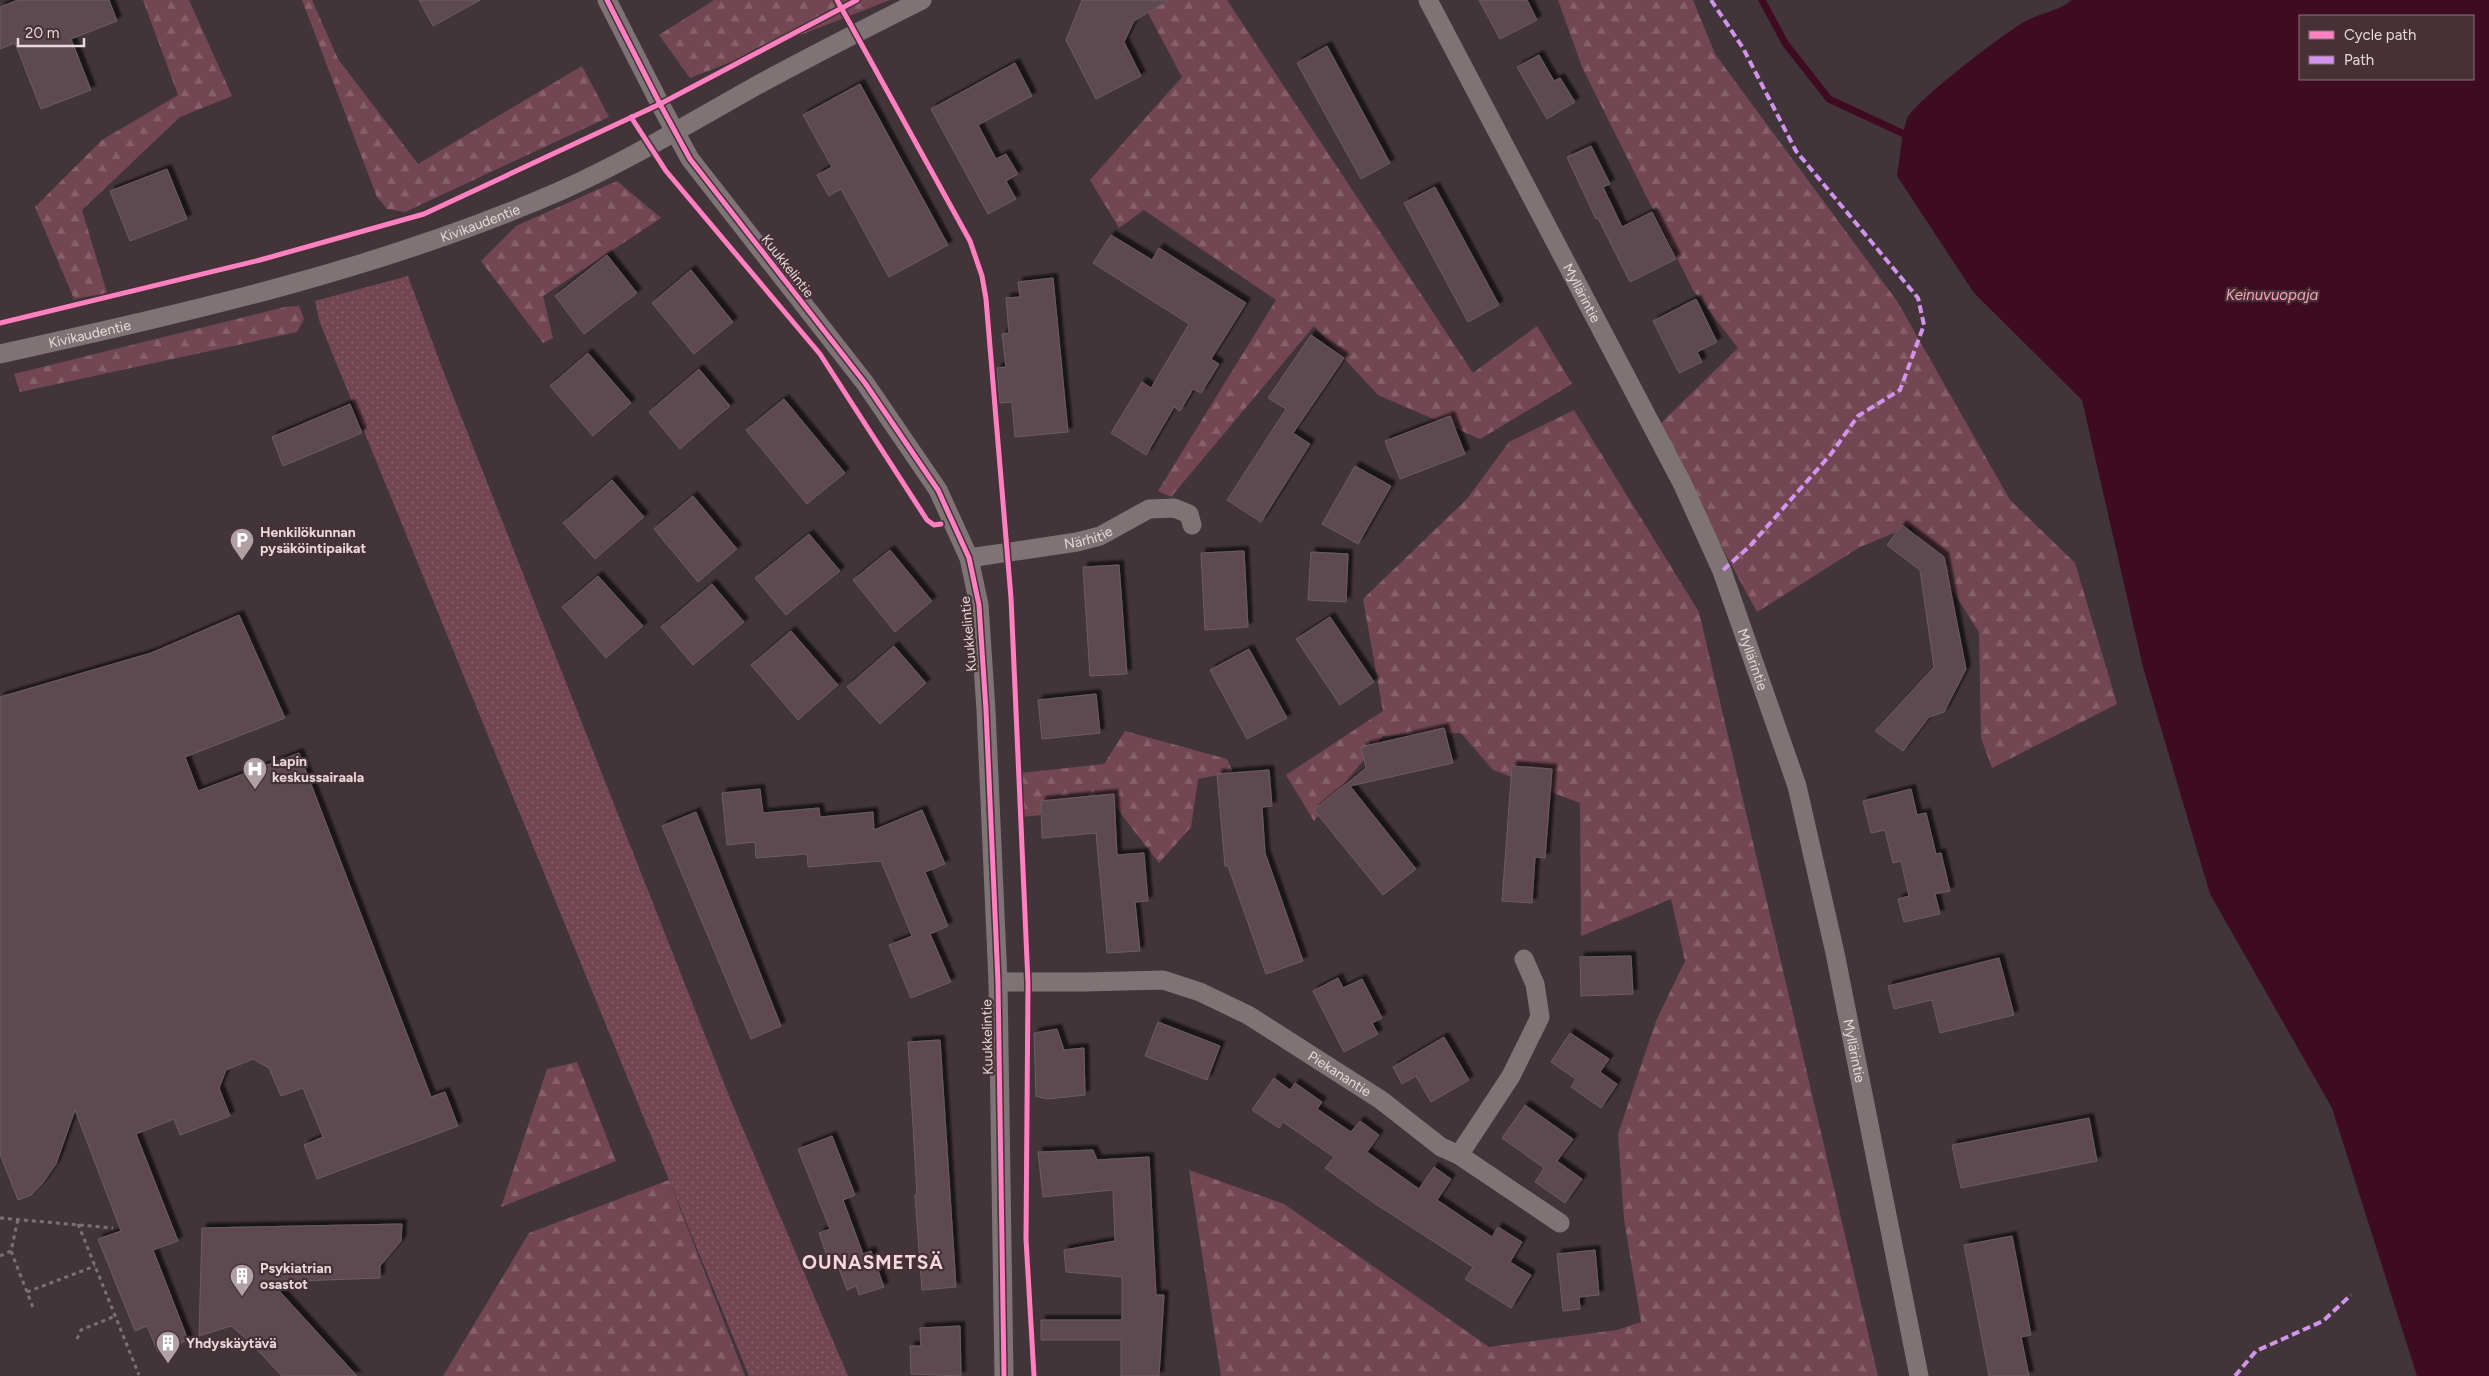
<svg xmlns="http://www.w3.org/2000/svg" width="2489" height="1376" viewBox="0 0 2489 1376" font-family="Figtree,sans-serif">
<style>
.grass{fill:url(#grass-dots)}
.forest{fill:url(#forest-firs)}
.water{fill:#3f0b20;fill-rule:evenodd}
.lines{fill:none;stroke-linecap:round;stroke-linejoin:round}
.stream{stroke:#3f0b20;stroke-width:7}
.building{fill:#5e4a51;stroke:#695e60;filter:url(#shadow)}
.path{stroke:#7a7174;stroke-width:3;stroke-dasharray:4 4;stroke-linecap:butt}
.street{stroke:#7e7476;stroke-width:19}
.quiet{stroke:#d193ec;stroke-width:4;stroke-dasharray:8 4;stroke-linecap:butt}
.cycleway-casing{stroke:#473036;stroke-width:8}
.cycleway{stroke:#ff80c0;stroke-width:5}
.labels{text-anchor:middle;stroke-width:4.5;stroke-linejoin:round;paint-order:stroke}
.street-label{font-size:14px;fill:#e8d9dc;stroke:#473036}
.poi-label{font-size:14px;font-weight:bold;fill:#e8d9dc;stroke:#473036;text-anchor:start}
.water-label{font-size:15px;font-style:italic;fill:#fea3bc;stroke:#473036}
.district-label{font-size:19px;font-weight:bold;letter-spacing:1px;fill:#f6d8df;stroke:#473036}
</style>
<defs>
<pattern id="grass-dots" width="8" height="8" patternUnits="userSpaceOnUse" patternTransform="scale(1.25)"><rect width="8" height="8" fill="#724753"/><path d="M2 2h.1M6 6h.1" fill="none" stroke="#86616b" stroke-width="1.8" stroke-linecap="round"/></pattern>
<pattern id="forest-firs" width="22" height="20" patternUnits="userSpaceOnUse" patternTransform="scale(1.25)"><rect width="22" height="20" fill="#724753"/><path d="M5 1l3.5 6h-7zM16 11l3.5 6h-7z" fill="#86616b"/></pattern>
<filter id="shadow"><feDropShadow dx="4.5" dy="-4.5" stdDeviation="1" flood-color="#0009"/></filter>
</defs>
<rect width="100%" height="100%" fill="#423539"/>
<!-- grass -->
<polygon class="grass" points="408,276 442,368 729,1096 848,1376 749,1376 320,323 315,301"/>
<!-- forest -->
<g class="forest">
<polygon points="143,0 189,0 232,96 180,117 82,210 107,293 74,299 35,207 102,140 178,95"/>
<polygon points="302,0 312,0 338,59 418,164 582,66 609,117 405,212 387,209 377,197"/>
<polygon points="714,0 890,0 690,78 659,35"/>
<polygon points="1141,0 1227,0 1473,373 1537,326 1572,384 1480,439 1378,395 1314,326 1171,497 1158,491 1276,300 1144,210 1119,228 1090,180 1182,77"/>
<polygon points="1558,0 1693,0 1715,54 1897,301 2010,500 2075,563 2117,704 1992,768 1981,738 1979,632 1911,526 1860,547 1757,612 1657,427 1738,348 1693,290 1582,67"/>
<polygon points="617,181 661,218 543,296 553,338 543,343 481,261 516,226"/>
<polygon points="299,306 304,319 297,332 20,392 14,374 285,307"/>
<polygon points="1574,410 1699,612 1878,1376 1221,1376 1189,1170 1284,1204 1489,1347 1617,1330 1641,1322 1624,1219 1618,1134 1656,1021 1685,961 1671,899 1581,936 1580,803 1493,770 1461,733 1383,736 1314,821 1286,775 1383,711 1363,599 1467,499 1509,442"/>
<polygon points="1125,731 1227,759 1233,772 1198,779 1191,827 1159,863 1115,806 1023,817 1021,773 1104,764"/>
<polygon points="577,1062 616,1161 501,1207 547,1069"/>
<polygon points="669,1180 745,1376 443,1376 529,1233"/>
</g>
<!-- water -->
<path class="water" d="M 2072,0 L 2489,0 L 2489,1376 L 2417,1376 L 2332,1108 L 2210,894 L 2143,667 L 2082,400 L 1974,293 L 1897,176 C 1900,158 1901,136 1907,119 C 1912,103 2006,32 2024,22 C 2040,13 2059,11 2072,0 ZM 2300,16 L 2473,16 L 2473,79 L 2300,79 Z"/>
<g class="lines">
<!-- stream -->
<polyline class="stream" points="1762,0 1785,43 1829,99 1904,134"/>
</g>
<!-- building -->
<g class="building">
<polygon points="18,0 109,0 117,21 71,39 91,90 41,109 15,43 0,49 0,7"/>
<polygon points="419,0 480,0 433,26"/>
<polygon points="1082,0 1169,0 1134,21 1124,42 1141,76 1096,99 1066,40"/>
<polygon points="1479,0 1527,0 1537,20 1500,39"/>
<polygon points="1327,46 1390,163 1361,179 1297,63"/>
<polygon points="1539,55 1554,81 1560,78 1575,102 1547,119 1517,67"/>
<polygon points="1015,63 1032,96 978,125 996,159 1006,154 1018,174 1006,181 1016,199 988,214 931,109"/>
<polygon points="860,84 948,245 889,277 841,189 829,196 817,175 832,167 803,115"/>
<polygon points="1591,146 1610,184 1603,187 1622,227 1652,212 1676,259 1630,282 1598,218 1596,219 1567,157"/>
<polygon points="167,169 187,219 130,241 110,191"/>
<polygon points="1435,187 1499,305 1468,322 1404,203"/>
<polygon points="1111,235 1152,260 1159,248 1246,303 1211,359 1219,364 1201,393 1193,389 1180,411 1174,407 1146,455 1111,433 1142,382 1151,388 1189,324 1093,263"/>
<polygon points="607,255 637,293 584,334 555,296"/>
<polygon points="691,270 733,322 694,354 652,303"/>
<polygon points="1053,278 1068,432 1015,437 1012,402 1000,403 997,368 1006,367 1002,334 1009,333 1006,298 1020,297 1018,282"/>
<polygon points="1696,299 1717,342 1697,352 1702,362 1679,373 1653,321"/>
<polygon points="1311,335 1344,358 1293,433 1310,444 1261,522 1227,500 1286,409 1268,398"/>
<polygon points="588,353 631,403 593,436 550,386"/>
<polygon points="699,369 730,406 680,449 649,412"/>
<polygon points="784,399 845,473 807,504 746,430"/>
<polygon points="350,404 362,433 283,466 272,437"/>
<polygon points="1450,416 1465,454 1400,479 1385,441"/>
<polygon points="1355,466 1391,486 1358,544 1322,524"/>
<polygon points="612,480 644,517 595,559 563,523"/>
<polygon points="693,496 737,549 698,582 654,529"/>
<polygon points="1902,525 1944,557 1966,669 1944,712 1929,717 1903,751 1875,731 1934,667 1920,570 1887,545"/>
<polygon points="809,534 840,571 786,615 755,578"/>
<polygon points="890,550 932,601 895,632 853,580"/>
<polygon points="1244,551 1248,627 1205,630 1201,553"/>
<polygon points="1311,552 1348,554 1346,602 1308,600"/>
<polygon points="1119,565 1127,674 1090,676 1083,567"/>
<polygon points="598,576 643,626 606,658 562,607"/>
<polygon points="712,584 744,622 693,665 661,627"/>
<polygon points="239,615 285,718 185,757 198,791 299,753 431,1097 445,1092 458,1126 317,1179 304,1145 323,1137 303,1088 281,1096 269,1068 253,1059 226,1070 219,1088 230,1116 180,1135 174,1119 136,1134 178,1241 153,1250 188,1340 158,1352 147,1326 135,1331 98,1239 121,1231 75,1110 56,1164 42,1184 31,1195 18,1200 0,1154 0,697 151,653"/>
<polygon points="1330,617 1374,682 1340,705 1296,639"/>
<polygon points="791,631 838,685 798,720 751,665"/>
<polygon points="894,646 926,683 880,724 847,687"/>
<polygon points="1249,649 1287,718 1247,739 1210,670"/>
<polygon points="1096,694 1100,733 1042,739 1038,700"/>
<polygon points="1444,728 1453,763 1350,786 1416,869 1383,895 1314,810 1366,768 1361,747"/>
<polygon points="1512,766 1552,769 1545,858 1535,857 1532,903 1502,901"/>
<polygon points="1269,770 1272,806 1262,807 1265,853 1303,961 1266,974 1228,866 1225,866 1217,774"/>
<polygon points="760,789 763,813 819,808 820,817 873,812 874,830 922,810 945,864 925,872 948,926 930,934 951,982 911,998 889,945 912,936 881,861 808,867 807,854 756,858 755,842 727,845 722,793"/>
<polygon points="1911,789 1917,815 1926,813 1936,854 1941,853 1950,891 1935,894 1940,914 1904,922 1898,899 1909,896 1901,861 1893,863 1885,830 1871,833 1863,801"/>
<polygon points="1114,794 1117,855 1144,853 1148,901 1135,902 1140,951 1107,953 1096,833 1042,838 1041,801"/>
<polygon points="696,812 781,1026 751,1039 662,826"/>
<polygon points="1631,956 1633,994 1581,996 1580,957"/>
<polygon points="1999,958 2014,1015 1940,1033 1932,1000 1894,1009 1888,986"/>
<polygon points="1338,978 1343,988 1362,979 1382,1018 1372,1023 1378,1034 1344,1052 1313,991"/>
<polygon points="1158,1022 1220,1046 1207,1080 1145,1056"/>
<polygon points="1057,1029 1064,1050 1084,1048 1085,1095 1047,1099 1036,1096 1034,1033"/>
<polygon points="1570,1033 1609,1059 1600,1072 1617,1084 1601,1108 1571,1087 1576,1079 1551,1062"/>
<polygon points="1444,1037 1469,1080 1431,1102 1416,1076 1402,1084 1393,1067"/>
<polygon points="940,1040 956,1287 922,1290 915,1195 917,1194 908,1042"/>
<polygon points="1274,1078 1290,1090 1295,1083 1322,1102 1317,1109 1351,1132 1360,1121 1379,1135 1367,1152 1419,1189 1434,1167 1451,1179 1437,1200 1492,1237 1498,1227 1522,1242 1510,1262 1531,1275 1511,1308 1465,1279 1473,1267 1371,1201 1325,1168 1334,1157 1283,1122 1279,1128 1252,1110"/>
<polygon points="1525,1105 1573,1139 1557,1161 1582,1179 1565,1203 1535,1182 1544,1168 1502,1138"/>
<polygon points="2089,1118 2097,1161 1961,1188 1952,1145"/>
<polygon points="832,1136 855,1195 843,1200 863,1254 871,1251 884,1287 859,1295 856,1286 847,1290 837,1263 830,1265 819,1233 830,1229 798,1149"/>
<polygon points="1093,1150 1097,1160 1149,1157 1156,1295 1164,1295 1159,1376 1121,1376 1121,1340 1041,1340 1041,1320 1122,1320 1122,1277 1066,1272 1064,1250 1115,1241 1113,1190 1043,1197 1038,1152"/>
<polygon points="402,1224 401,1241 380,1266 380,1278 271,1282 357,1376 282,1376 249,1341 231,1326 199,1336 202,1228"/>
<polygon points="2012,1236 2031,1335 2021,1337 2029,1376 1989,1376 1964,1245"/>
<polygon points="1595,1250 1599,1295 1579,1297 1580,1309 1563,1311 1557,1254"/>
<polygon points="960,1326 961,1376 911,1374 910,1346 921,1346 920,1328"/>
</g>
<g class="lines">
<!-- path -->
<g class="path">
<polyline points="0,1218 113,1228"/>
<polyline points="78,1224 139,1375"/>
<polyline points="11,1251 34,1310"/>
<polyline points="0,1256 11,1251 18,1219"/>
<polyline points="27,1292 95,1266"/>
<polyline points="77,1339 81,1330 115,1316"/>
</g>
<!-- street -->
<g class="street">
<polyline points="607,0 660,104 690,159 865,383 938,490 969,558 979,605 986,710 998,982 1004,1376"/>
<path id="s1" d="M 1428,0 L 1682,483 L 1722,571 L 1797,786 L 1835,953 L 1919,1376"/>
<path id="s2" d="M 0,354 C 189,312 382,269 560,191 C 627,161 690,123 754,87 C 809,57 866,28 922,0"/>
<path id="s3" d="M 969,558 L 1077,542 L 1100,536 L 1149,509 L 1174,508 L 1189,514 L 1192,525"/>
<path id="s4" d="M 998,982 L 1085,982 L 1163,980 L 1200,992 L 1248,1015 L 1381,1100 L 1441,1147 L 1459,1155 L 1511,1076 L 1540,1017 L 1535,984 L 1524,959"/>
<polyline points="1459,1155 1560,1223"/>
</g>
<!-- quiet -->
<g class="quiet">
<polyline points="1711,0 1743,48 1796,151 1918,298 1924,325 1900,390 1858,416 1831,454 1750,546 1722,571"/>
<polyline points="2235,1376 2256,1351 2323,1321 2351,1295"/>
</g>
<defs>
<g id="cycleway">
<polyline points="607,0 660,104 690,159 865,383 938,490 969,558 979,605 986,710 998,982 1004,1376"/>
<polyline points="837,0 970,241 982,276 986,299 1011,598 1028,983 1026,1239 1034,1376"/>
<polyline points="631,117 666,171 820,354 927,520 934,525 941,524"/>
<polyline points="0,323 260,260 424,214 660,104 857,0"/>
</g>
</defs>
<!-- cycleway casing -->
<use href="#cycleway" class="cycleway-casing"/>
<!-- cycleway -->
<use href="#cycleway" class="cycleway"/>
</g>
<!-- icons -->
<defs>
<symbol id="parking-pin" viewBox="-11 -11 22 30"><path d="M0 17L-7.5 6A9.5 9.5 0 1 1 7.5 6Z" fill="#aea0a3" stroke="#473036"/><path d="M-3.5-5.5H1a3.5 3.5 0 0 1 0 7H-1V5.5H-3.5ZM-1-3.4V-.6H.8a1.4 1.4 0 0 0 0-2.8Z" fill="#fff"/></symbol>
<symbol id="hospital-pin" viewBox="-11 -11 22 30"><path d="M0 17L-7.5 6A9.5 9.5 0 1 1 7.5 6Z" fill="#aea0a3" stroke="#473036"/><path d="M-5-5h3v3.5h4V-5h3V5h-3V1.5h-4V5h-3Z" fill="#fff"/></symbol>
<symbol id="building-pin" viewBox="-11 -11 22 30"><path d="M0 17L-7.5 6A9.5 9.5 0 1 1 7.5 6Z" fill="#aea0a3" stroke="#473036"/><path d="M-4-6H4V6H1V3H-1V6H-4ZM-2.5-4.3h1.7v1.8h-1.7ZM.8-4.3h1.7v1.8H.8ZM-2.5-1h1.7V.8h-1.7ZM.8-1h1.7V.8H.8Z" fill="#fff"/></symbol>
</defs>
<g fill-rule="evenodd">
<use href="#parking-pin" x="228" y="526" width="28" height="38"/>
<use href="#hospital-pin" x="241" y="755" width="28" height="38"/>
<use href="#building-pin" x="228" y="1262" width="28" height="38"/>
<use href="#building-pin" x="154" y="1329" width="28" height="38"/>
</g>
<g class="labels">
<!-- street labels -->
<g class="street-label">
<text dy="5" stroke="none"><textPath href="#s2" startOffset="498">Kivikaudentie</textPath></text>
<text transform="translate(788 266) rotate(52)" y="5">Kuukkelintie</text>
<text dy="5" stroke="none"><textPath href="#s1" startOffset="331">Myllärintie</textPath></text>
<text dy="5" stroke="none"><textPath href="#s2" startOffset="92">Kivikaudentie</textPath></text>
<text dy="5" stroke="none"><textPath href="#s3" startOffset="121">Närhitie</textPath></text>
<text transform="translate(968 634) rotate(-95)" y="5">Kuukkelintie</text>
<text dy="5" stroke="none"><textPath href="#s1" startOffset="736">Myllärintie</textPath></text>
<text transform="translate(987 1037) rotate(-91)" y="5">Kuukkelintie</text>
<text dy="5" stroke="none"><textPath href="#s1" startOffset="1141">Myllärintie</textPath></text>
<text dy="5" stroke="none"><textPath href="#s4" startOffset="366">Piekanantie</textPath></text>
</g>
<!-- poi labels -->
<g class="poi-label">
<text x="260" y="537">Henkilökunnan<tspan x="260" dy="16">pysäköintipaikat</tspan></text>
<text x="272" y="766">Lapin<tspan x="272" dy="16">keskussairaala</tspan></text>
<text x="260" y="1273">Psykiatrian<tspan x="260" dy="16">osastot</tspan></text>
<text x="186" y="1348">Yhdyskäytävä</text>
</g>
<!-- water labels -->
<g class="water-label">
<text x="2272" y="300">Keinuvuopaja</text>
</g>
<!-- district labels -->
<g class="district-label">
<text x="873" y="1269">OUNASMETSÄ</text>
</g>
</g>
<!-- legend -->
<rect x="2299" y="15" width="175" height="65" fill="#473036" stroke="#877478"/>
<rect x="2309" y="31" width="25" height="8" fill="#ff80c0" stroke="#877478"/>
<text x="2344" y="40" font-size="15" fill="#e8d9dc">Cycle path</text>
<rect x="2309" y="56" width="25" height="8" fill="#d193ec" stroke="#877478"/>
<text x="2344" y="65" font-size="15" fill="#e8d9dc">Path</text>
<!-- scale -->
<path d="M18 38v8h66v-8" fill="none" stroke="#e8d9dc" stroke-width="2.5"/>
<text x="25" y="38" font-size="15" fill="#e8d9dc" stroke="#473036" stroke-width="4" paint-order="stroke">20 m</text>
</svg>
